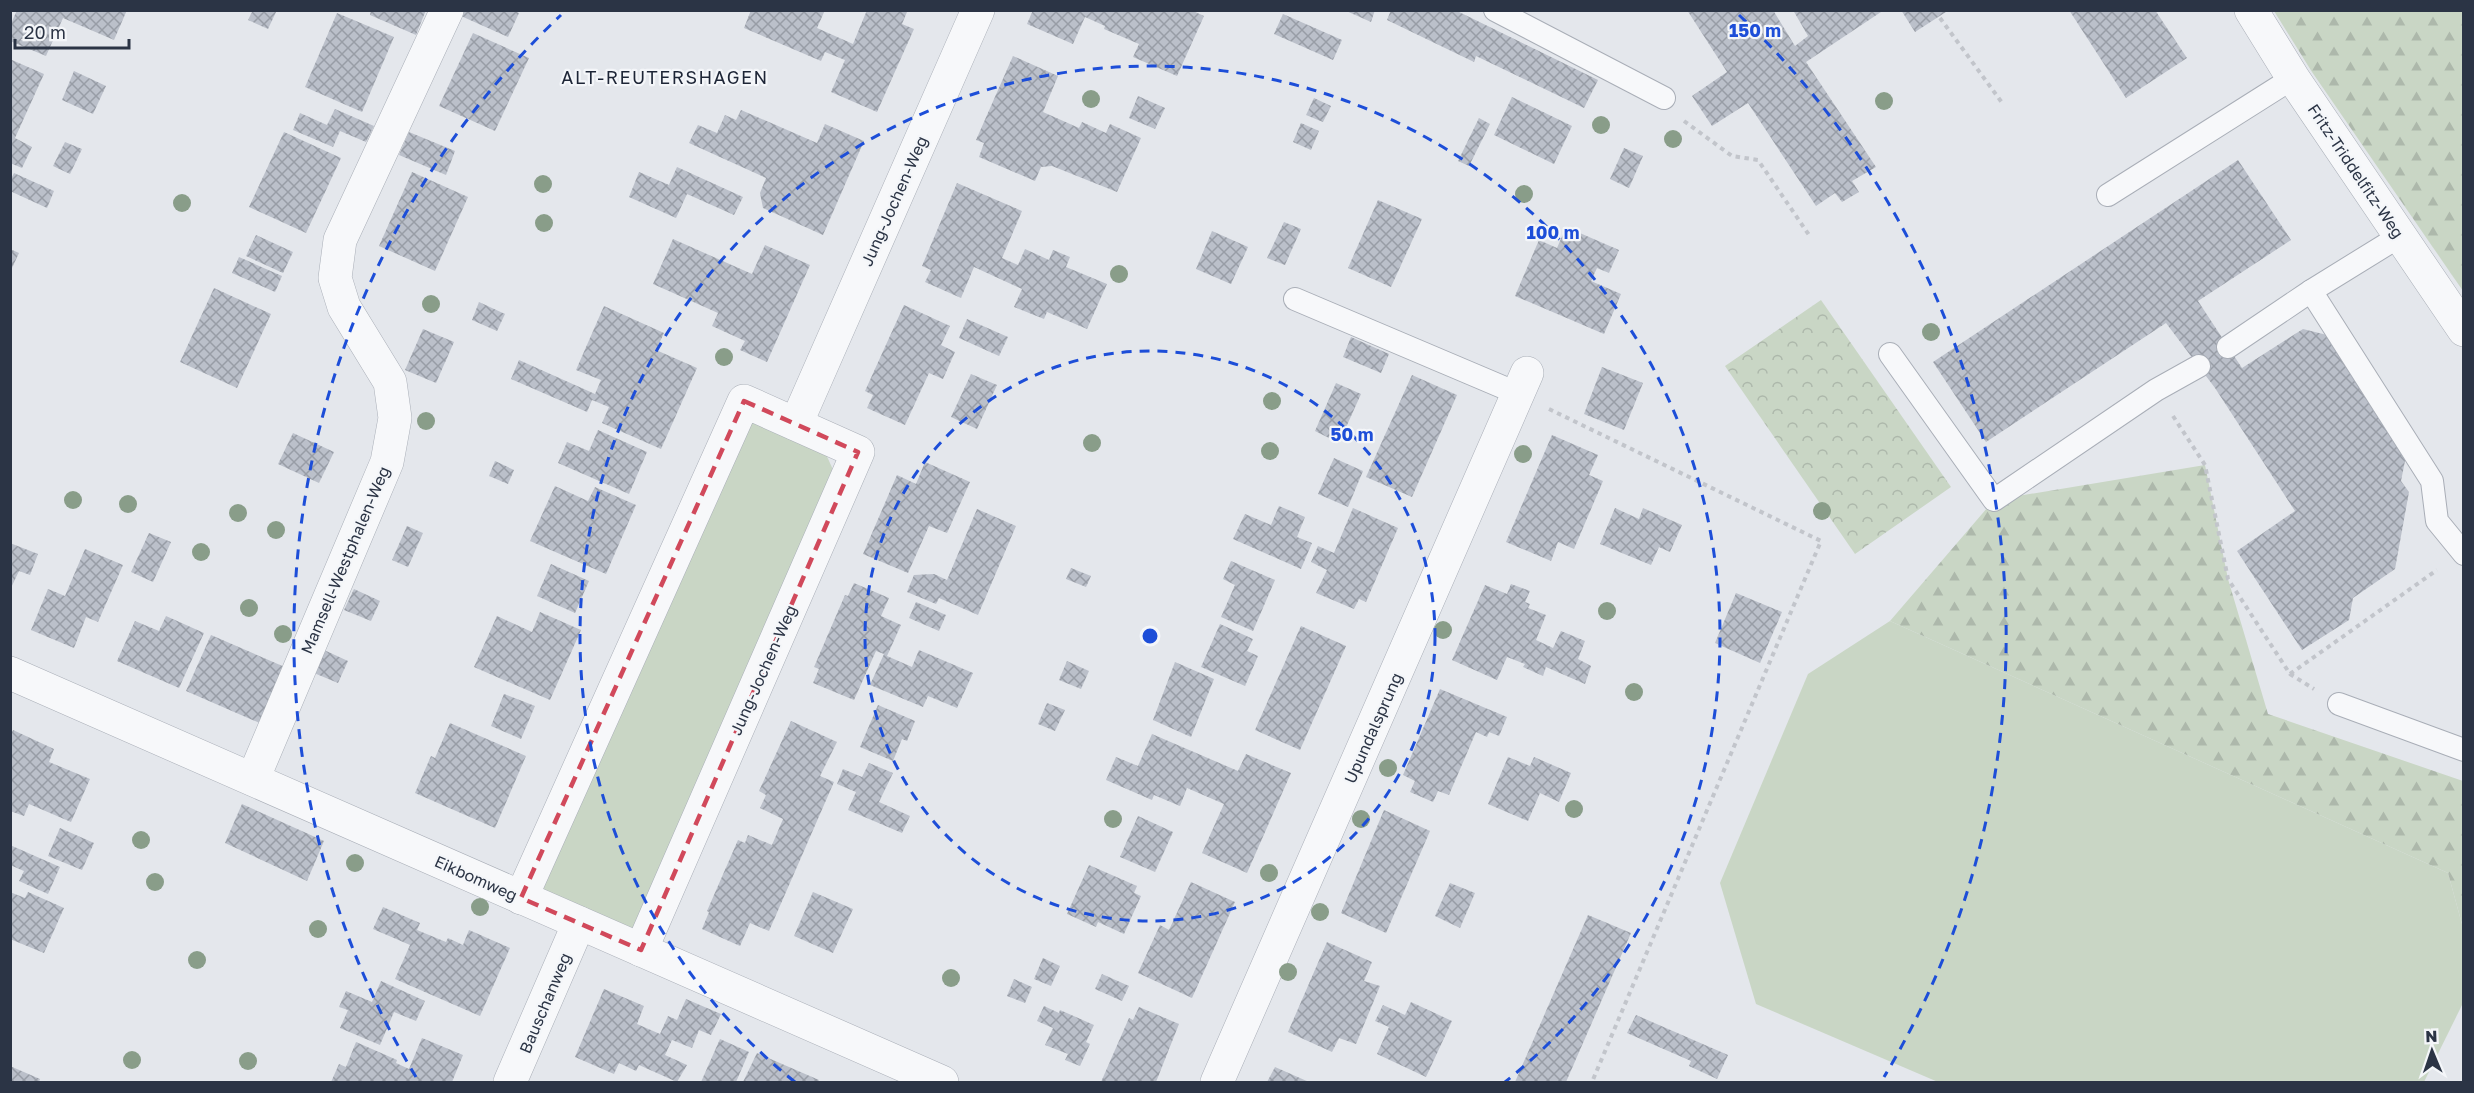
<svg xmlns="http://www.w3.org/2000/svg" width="2474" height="1093" viewBox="0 0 2474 1093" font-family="'Golos Text',sans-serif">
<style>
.grass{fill:#c9d6c5}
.forest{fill:url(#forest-firs)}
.park{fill:url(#park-crowns)}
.building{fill:url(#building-cross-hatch)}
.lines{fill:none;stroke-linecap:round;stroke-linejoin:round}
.service-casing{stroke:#a9aeb7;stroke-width:24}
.minor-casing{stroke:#a9aeb7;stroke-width:34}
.tertiary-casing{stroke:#a9aeb7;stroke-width:34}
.path{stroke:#c2c5cb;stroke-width:4;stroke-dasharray:4.5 4.5;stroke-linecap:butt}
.service{stroke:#f7f8fa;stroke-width:22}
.minor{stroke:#f7f8fa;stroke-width:33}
.tertiary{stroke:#f7f8fa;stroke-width:33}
.tree{fill:#899d89}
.marked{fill:none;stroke:#d1495b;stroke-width:4.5;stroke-dasharray:12 8;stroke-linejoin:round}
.ring{fill:none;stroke:#1d4ed8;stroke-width:3;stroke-dasharray:10 8}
.labels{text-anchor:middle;stroke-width:4.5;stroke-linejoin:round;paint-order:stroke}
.street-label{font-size:16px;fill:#2b3445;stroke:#f4f6f9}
.neighbourhood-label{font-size:18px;letter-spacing:1.5px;fill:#1d2536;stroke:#f4f6f9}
.centre{fill:#1d4ed8;stroke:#f4f6f9;stroke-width:3}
.ring-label{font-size:18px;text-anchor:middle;font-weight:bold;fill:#1d4ed8;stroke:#f4f6f9;stroke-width:4.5;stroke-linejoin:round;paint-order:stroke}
</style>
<defs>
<pattern id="forest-firs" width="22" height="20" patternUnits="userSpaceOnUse" patternTransform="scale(1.5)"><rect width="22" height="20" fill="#c9d6c5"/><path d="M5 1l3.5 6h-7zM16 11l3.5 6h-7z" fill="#adb8ab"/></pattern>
<pattern id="park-crowns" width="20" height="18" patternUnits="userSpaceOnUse" patternTransform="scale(1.5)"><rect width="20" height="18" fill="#c9d6c5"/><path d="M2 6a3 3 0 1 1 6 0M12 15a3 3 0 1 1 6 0" fill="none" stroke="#adb8ab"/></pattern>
<pattern id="building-cross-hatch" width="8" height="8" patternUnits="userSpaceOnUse" patternTransform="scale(1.5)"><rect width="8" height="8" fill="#bbc0ca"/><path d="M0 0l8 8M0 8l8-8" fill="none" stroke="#989da6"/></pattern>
</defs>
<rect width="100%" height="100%" fill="#e4e7ec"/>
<!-- grass -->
<g class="grass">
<polygon points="751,417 825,452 834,472 633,934 533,888"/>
<polygon points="1890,621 2448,873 2463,928 2463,1003 2424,1082 1938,1082 1756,1004 1720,883 1808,674"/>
</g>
<!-- forest -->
<g class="forest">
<polygon points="2274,11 2463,11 2463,291 2312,72"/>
<polygon points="2205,465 2228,579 2268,714 2463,781 2463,928 2448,873 1890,621 1994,500"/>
</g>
<!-- park -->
<polygon class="park" points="1821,300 1951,487 1855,554 1725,366"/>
<!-- building -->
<g class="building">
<polygon points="17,10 127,10 114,40 63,18 46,56 10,41 10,26"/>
<polygon points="253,10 277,10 268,29 248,20"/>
<polygon points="371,10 426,10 416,35 370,15"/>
<polygon points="463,10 513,10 519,13 508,37 461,16"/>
<polygon points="751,10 825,10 817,28 853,44 867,10 904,10 907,12 902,24 914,29 877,112 831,92 845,60 825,52 821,61 744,28"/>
<polygon points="1033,10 1191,10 1204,16 1177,76 1133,57 1139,44 1104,29 1105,26 1085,17 1073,44 1027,24"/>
<polygon points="1344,10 1375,10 1371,22"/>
<polygon points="1391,10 1455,10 1598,80 1584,108 1476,56 1474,62 1387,20"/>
<polygon points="1687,10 1773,10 1795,46 1808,36 1793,10 1884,10 1806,62 1876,167 1852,181 1859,192 1842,202 1835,193 1816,206 1748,103 1712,126 1692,96 1727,72"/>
<polygon points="1901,10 1949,10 1915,32"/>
<polygon points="2069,10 2155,10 2187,58 2126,98"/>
<polygon points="337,13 394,37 362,112 305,87"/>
<polygon points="1283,14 1342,40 1333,60 1274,34"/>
<polygon points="473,33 529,58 495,131 439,106"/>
<polygon points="1013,56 1058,76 1043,112 1079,128 1082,122 1106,133 1110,124 1141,138 1117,192 1052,166 1041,167 1035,181 979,157 984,143 976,140"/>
<polygon points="12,60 44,74 15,138 32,147 22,168 10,163 10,63"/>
<polygon points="74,71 106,86 93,114 62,100"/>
<polygon points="1138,96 1165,108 1155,129 1129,118"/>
<polygon points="1512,97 1572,126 1554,164 1494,135"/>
<polygon points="1314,98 1331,106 1323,122 1306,115"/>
<polygon points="335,109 374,126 366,142 340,131 333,147 293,130 300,113 327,125"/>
<polygon points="741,110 817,143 825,124 864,141 823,235 763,208 760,193 766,178 689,143 698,125 717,133 725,115 736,120"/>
<polygon points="1479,118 1490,124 1469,166 1458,161"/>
<polygon points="1301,123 1319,131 1311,150 1293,142"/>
<polygon points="284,132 341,158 306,233 249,207"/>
<polygon points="409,132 455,151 446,175 399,155"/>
<polygon points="65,142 82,149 70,174 53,166"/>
<polygon points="1624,148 1643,156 1629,188 1610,179"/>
<polygon points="2238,160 2291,240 2198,301 2242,368 2303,329 2327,335 2406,456 2401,481 2409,492 2395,569 2353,598 2349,620 2302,650 2237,551 2295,511 2215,388 2166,323 1986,442 1933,362"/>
<polygon points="677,167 743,197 734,215 687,194 676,218 629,197 639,172 669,185"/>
<polygon points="412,172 468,197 435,271 379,246"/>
<polygon points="14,173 54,191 47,208 10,191 10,181"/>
<polygon points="957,183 1022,211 1002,258 1018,265 1025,249 1049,260 1053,250 1070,257 1066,267 1107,284 1087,329 1047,312 1044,319 1014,307 1022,289 974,267 961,298 925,282 931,270 922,266"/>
<polygon points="1378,200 1422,219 1391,287 1348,268"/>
<polygon points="1284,222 1301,229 1285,265 1267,258"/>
<polygon points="1566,227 1619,250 1609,273 1597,268 1591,281 1621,294 1604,334 1515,296 1539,240 1557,248"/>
<polygon points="1212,231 1248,247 1231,284 1196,269"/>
<polygon points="256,235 293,252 283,273 246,256"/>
<polygon points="673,239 752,274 765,245 810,265 767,362 740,350 745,341 712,326 718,313 653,284"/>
<polygon points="10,249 19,253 12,268 10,267"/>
<polygon points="239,257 282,276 275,292 232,273"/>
<polygon points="214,288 271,314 237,388 180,362"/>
<polygon points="479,302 505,314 497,331 472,320"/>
<polygon points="904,305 950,326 941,345 955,352 943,379 929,373 905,425 867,408 873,395 865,391"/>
<polygon points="604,306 664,333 656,350 697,368 661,449 602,423 609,407 592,400 587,412 511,379 519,360 595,394 601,380 576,370"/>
<polygon points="967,319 1008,337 999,356 959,338"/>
<polygon points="423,329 454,342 436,383 405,370"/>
<polygon points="1351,337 1389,354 1381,373 1343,357"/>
<polygon points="1602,367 1643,383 1624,430 1584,414"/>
<polygon points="971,374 997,385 977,429 951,417"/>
<polygon points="1412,375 1457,395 1412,497 1366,477"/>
<polygon points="1336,383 1361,394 1339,443 1315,431"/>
<polygon points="598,430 647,452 629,494 558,463 567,442 589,451"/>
<polygon points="293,433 334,452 319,483 278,464"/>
<polygon points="1552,435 1598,455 1589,475 1603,481 1574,549 1558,542 1551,561 1506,542"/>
<polygon points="1334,458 1363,471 1348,507 1318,494"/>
<polygon points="495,461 514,470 508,484 489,476"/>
<polygon points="925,462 970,482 947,533 929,526 908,573 863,554 897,475 916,484"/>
<polygon points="555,486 588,501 595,487 636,505 606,574 530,541"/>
<polygon points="1279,506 1305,517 1297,537 1312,543 1301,569 1233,539 1245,514 1271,525"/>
<polygon points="1353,508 1398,528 1366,602 1359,599 1354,609 1316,593 1327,570 1311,562 1318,546 1334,553"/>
<polygon points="1615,508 1639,519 1643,508 1682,525 1670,552 1659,547 1651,565 1600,544"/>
<polygon points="977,509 1016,526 978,615 939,598 936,604 907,592 914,575 934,574 947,580"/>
<polygon points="407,526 423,533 408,567 392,560"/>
<polygon points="149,533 171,542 153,582 131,572"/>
<polygon points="10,543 38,554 30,575 19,571 10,590"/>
<polygon points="85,549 123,565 98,622 86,617 74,648 31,630 48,589 65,596"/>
<polygon points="1231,561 1275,580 1253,631 1221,617 1235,585 1223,579"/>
<polygon points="551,564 589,581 575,613 537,596"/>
<polygon points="1071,568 1091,576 1086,587 1066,579"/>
<polygon points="854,583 889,598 881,616 901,625 887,656 912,667 919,650 973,673 957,708 928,696 923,707 870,685 884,654 876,651 854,700 813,683 819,669 814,667 845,595 848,596"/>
<polygon points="1511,584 1530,591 1525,602 1530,604 1528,608 1546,615 1536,640 1553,648 1561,631 1585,641 1578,659 1591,666 1585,684 1546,667 1543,676 1523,667 1525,664 1507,657 1497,680 1452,660 1485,585 1507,594"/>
<polygon points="354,589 380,601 371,621 344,610"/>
<polygon points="1736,593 1782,612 1760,663 1715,643"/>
<polygon points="916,602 946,615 939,631 909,618"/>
<polygon points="540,612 581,630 550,700 474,667 497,616 532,632"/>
<polygon points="166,616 204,633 179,688 117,661 135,621 159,631"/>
<polygon points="1220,624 1253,639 1247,651 1258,656 1245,686 1201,667"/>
<polygon points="1301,626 1346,646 1300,750 1255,730"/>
<polygon points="211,635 287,668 262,724 186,691"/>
<polygon points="324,650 348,661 338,683 314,673"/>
<polygon points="1067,661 1089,671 1081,689 1059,680"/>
<polygon points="1175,662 1214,679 1191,737 1153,720"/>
<polygon points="1440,689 1507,717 1499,736 1489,732 1487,737 1476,732 1449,795 1438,791 1433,802 1410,792 1415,781 1403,775"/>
<polygon points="504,694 535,706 521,739 491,726"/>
<polygon points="1047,703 1065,710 1055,731 1038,724"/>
<polygon points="878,705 915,721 907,741 902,739 893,761 860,747"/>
<polygon points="791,721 837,742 820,776 834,782 769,931 750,923 740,946 702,929 709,912 707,911 738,840 745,843 748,835 772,845 783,819 760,808 766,795 759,791"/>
<polygon points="450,723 526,756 495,828 415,793 431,756 435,758"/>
<polygon points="13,730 54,749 49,762 90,779 71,822 29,804 24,816 10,811 10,736"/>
<polygon points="1152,734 1238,771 1246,754 1291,773 1247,873 1202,853 1224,804 1187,788 1180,806 1154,795 1152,800 1106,780 1116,757 1138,766"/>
<polygon points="1508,757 1530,766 1534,757 1571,773 1559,802 1540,793 1528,821 1488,804"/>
<polygon points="869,763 893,773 879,802 910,816 902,833 848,810 856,792 837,784 843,769 862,777"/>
<polygon points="242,804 324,841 307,881 225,843"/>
<polygon points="1384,810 1430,831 1386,933 1341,913"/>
<polygon points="1138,816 1173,832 1155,872 1120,857"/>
<polygon points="60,828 94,843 82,870 48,856"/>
<polygon points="10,845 60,867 48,894 19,881 24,871 10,865"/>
<polygon points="1089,865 1137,886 1134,893 1141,896 1124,934 1098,922 1096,927 1067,914"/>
<polygon points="1191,882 1235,902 1192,998 1138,973 1160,925 1169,930"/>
<polygon points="1450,883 1475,893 1460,928 1435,916"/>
<polygon points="10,892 25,898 28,892 64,908 44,953 10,939"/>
<polygon points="813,892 853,909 833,953 794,936"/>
<polygon points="383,907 420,923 417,930 446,942 448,938 463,945 469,930 510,948 480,1016 395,979 410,945 373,929"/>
<polygon points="1588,915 1631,933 1566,1082 1515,1082"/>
<polygon points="1327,942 1372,962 1364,981 1380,986 1356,1044 1339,1038 1332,1052 1288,1032"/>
<polygon points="1043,958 1060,966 1051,986 1034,979"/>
<polygon points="1102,974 1129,986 1122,1001 1095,989"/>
<polygon points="1014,979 1032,987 1025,1003 1007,996"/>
<polygon points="381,981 425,1001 416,1021 394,1012 380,1045 340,1028 348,1010 339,1007 346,991 372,1002"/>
<polygon points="604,989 644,1006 637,1024 660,1034 668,1016 677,1020 686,999 721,1014 711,1035 699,1030 692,1048 672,1040 665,1055 687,1065 677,1082 639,1065 636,1071 619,1063 614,1074 575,1057"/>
<polygon points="1411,1002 1452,1021 1426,1077 1377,1054 1389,1027 1375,1021 1383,1005 1405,1015"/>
<polygon points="1044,1006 1059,1013 1060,1010 1094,1025 1086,1042 1090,1044 1080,1066 1065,1060 1068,1054 1045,1045 1053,1028 1037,1021"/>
<polygon points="1139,1007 1179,1024 1156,1082 1101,1082 1129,1018 1133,1020"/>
<polygon points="1636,1015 1728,1055 1717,1079 1689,1066 1691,1061 1627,1033"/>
<polygon points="422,1038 463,1055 452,1082 331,1082 339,1064 346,1067 356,1042 397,1060 396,1063 409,1069"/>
<polygon points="720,1039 749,1052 736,1082 701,1082"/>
<polygon points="757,1053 819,1080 818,1082 743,1082"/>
<polygon points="10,1066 40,1079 39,1082 10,1082"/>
<polygon points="1275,1067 1309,1082 1267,1082"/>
</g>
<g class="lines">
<defs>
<g id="service">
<polyline points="1495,10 1664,98"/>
<polyline points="2108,195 2293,78"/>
<polyline points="2311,291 2432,481 2437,521 2464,554"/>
<polyline points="1295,299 1519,394"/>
<polyline points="2228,347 2311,291 2400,236"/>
<polyline points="1890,354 1994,500 2156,390 2199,366"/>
<polyline points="2339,704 2464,750"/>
</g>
<g id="minor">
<polyline points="796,424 978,10"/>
<polyline points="10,673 942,1082"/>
<polyline points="253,779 387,462 395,418 390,382 344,307 335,278 340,240 447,10"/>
<polyline points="521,898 744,401 858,452 641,950"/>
<polyline points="510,1082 579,923"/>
<polyline points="1217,1082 1527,373"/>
</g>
<polyline id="tertiary" points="2251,10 2293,78 2464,330"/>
</defs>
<!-- service casing -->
<use href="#service" class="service-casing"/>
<!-- minor casing -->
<use href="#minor" class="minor-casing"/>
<!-- tertiary casing -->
<use href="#tertiary" class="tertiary-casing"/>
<!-- path -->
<g class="path">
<polyline points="1940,18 2003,104"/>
<polyline points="1684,121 1732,156 1758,160 1809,235"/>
<polyline points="1549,409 1821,541 1592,1082"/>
<polyline points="2173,416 2205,465 2228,579 2290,674 2314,689"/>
<polyline points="2290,674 2437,570"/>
</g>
<!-- service -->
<use href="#service" class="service"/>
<!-- minor -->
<use href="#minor" class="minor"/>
<!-- tertiary -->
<use href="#tertiary" class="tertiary"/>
</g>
<!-- trees -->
<g class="tree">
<circle cx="1091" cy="99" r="9"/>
<circle cx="1884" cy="101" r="9"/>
<circle cx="1601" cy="125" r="9"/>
<circle cx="1673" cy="139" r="9"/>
<circle cx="543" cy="184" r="9"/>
<circle cx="1524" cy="194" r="9"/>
<circle cx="182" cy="203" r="9"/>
<circle cx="544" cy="223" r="9"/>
<circle cx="1119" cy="274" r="9"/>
<circle cx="431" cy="304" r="9"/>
<circle cx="1931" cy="332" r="9"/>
<circle cx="724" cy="357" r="9"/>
<circle cx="1272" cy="401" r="9"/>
<circle cx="426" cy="421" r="9"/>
<circle cx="1092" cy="443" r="9"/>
<circle cx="1270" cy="451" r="9"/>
<circle cx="1523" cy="454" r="9"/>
<circle cx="73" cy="500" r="9"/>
<circle cx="128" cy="504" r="9"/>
<circle cx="1822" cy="511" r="9"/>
<circle cx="238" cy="513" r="9"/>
<circle cx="276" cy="530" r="9"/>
<circle cx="201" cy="552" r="9"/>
<circle cx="249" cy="608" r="9"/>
<circle cx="1607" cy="611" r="9"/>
<circle cx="1443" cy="630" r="9"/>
<circle cx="283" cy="634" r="9"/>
<circle cx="1634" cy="692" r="9"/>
<circle cx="1388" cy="768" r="9"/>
<circle cx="1574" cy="809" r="9"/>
<circle cx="1113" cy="819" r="9"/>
<circle cx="1361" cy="819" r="9"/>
<circle cx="141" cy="840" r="9"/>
<circle cx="355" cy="863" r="9"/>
<circle cx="1269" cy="873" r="9"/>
<circle cx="155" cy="882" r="9"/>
<circle cx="480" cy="907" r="9"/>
<circle cx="1320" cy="912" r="9"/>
<circle cx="318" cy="929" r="9"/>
<circle cx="197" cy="960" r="9"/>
<circle cx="1288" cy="972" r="9"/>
<circle cx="951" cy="978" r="9"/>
<circle cx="132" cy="1060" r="9"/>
<circle cx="248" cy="1061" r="9"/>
</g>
<!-- marked area -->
<path class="marked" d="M 744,401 L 858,452 L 641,950 L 521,898 Z"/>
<!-- distance rings -->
<g class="ring">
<circle cx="1150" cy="636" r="285"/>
<path d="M795 1082A570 570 0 1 1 1505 1082"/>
<path d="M416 1077A856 856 0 0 1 561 15M1739 15A856 856 0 0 1 1884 1077"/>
</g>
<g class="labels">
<!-- street labels -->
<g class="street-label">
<text transform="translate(2356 171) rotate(56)" y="6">Fritz-Triddelfitz-Weg</text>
<text transform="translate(894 201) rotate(-66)" y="6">Jung-Jochen-Weg</text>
<text transform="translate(345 560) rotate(-67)" y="6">Mamsell-Westphalen-Weg</text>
<text transform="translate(763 670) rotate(-66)" y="6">Jung-Jochen-Weg</text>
<text transform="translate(1373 728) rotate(-66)" y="6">Upundalsprung</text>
<text transform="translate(476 878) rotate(24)" y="6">Eikbomweg</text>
<text transform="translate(545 1003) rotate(-67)" y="6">Bauschanweg</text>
</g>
<!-- neighbourhood labels -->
<g class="neighbourhood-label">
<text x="665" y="84">ALT-REUTERSHAGEN</text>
</g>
</g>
<circle cx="1150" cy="636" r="9" class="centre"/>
<g class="ring-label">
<text x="1755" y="37">150 m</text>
<text x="1553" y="239">100 m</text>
<text x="1352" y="441">50 m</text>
</g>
<!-- border -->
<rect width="2474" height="1093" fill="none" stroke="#2b3445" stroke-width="24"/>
<!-- north arrow -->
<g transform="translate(2432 1051) rotate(358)" stroke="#f4f6f9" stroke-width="4.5" paint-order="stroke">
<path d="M0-4.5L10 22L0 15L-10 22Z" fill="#2b3445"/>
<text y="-9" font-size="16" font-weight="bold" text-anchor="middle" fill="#2b3445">N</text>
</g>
<!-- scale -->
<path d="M15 39v9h114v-9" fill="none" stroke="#2b3445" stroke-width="3"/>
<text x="24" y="39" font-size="18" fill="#2b3445" stroke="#f4f6f9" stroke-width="4.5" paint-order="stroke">20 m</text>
</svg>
